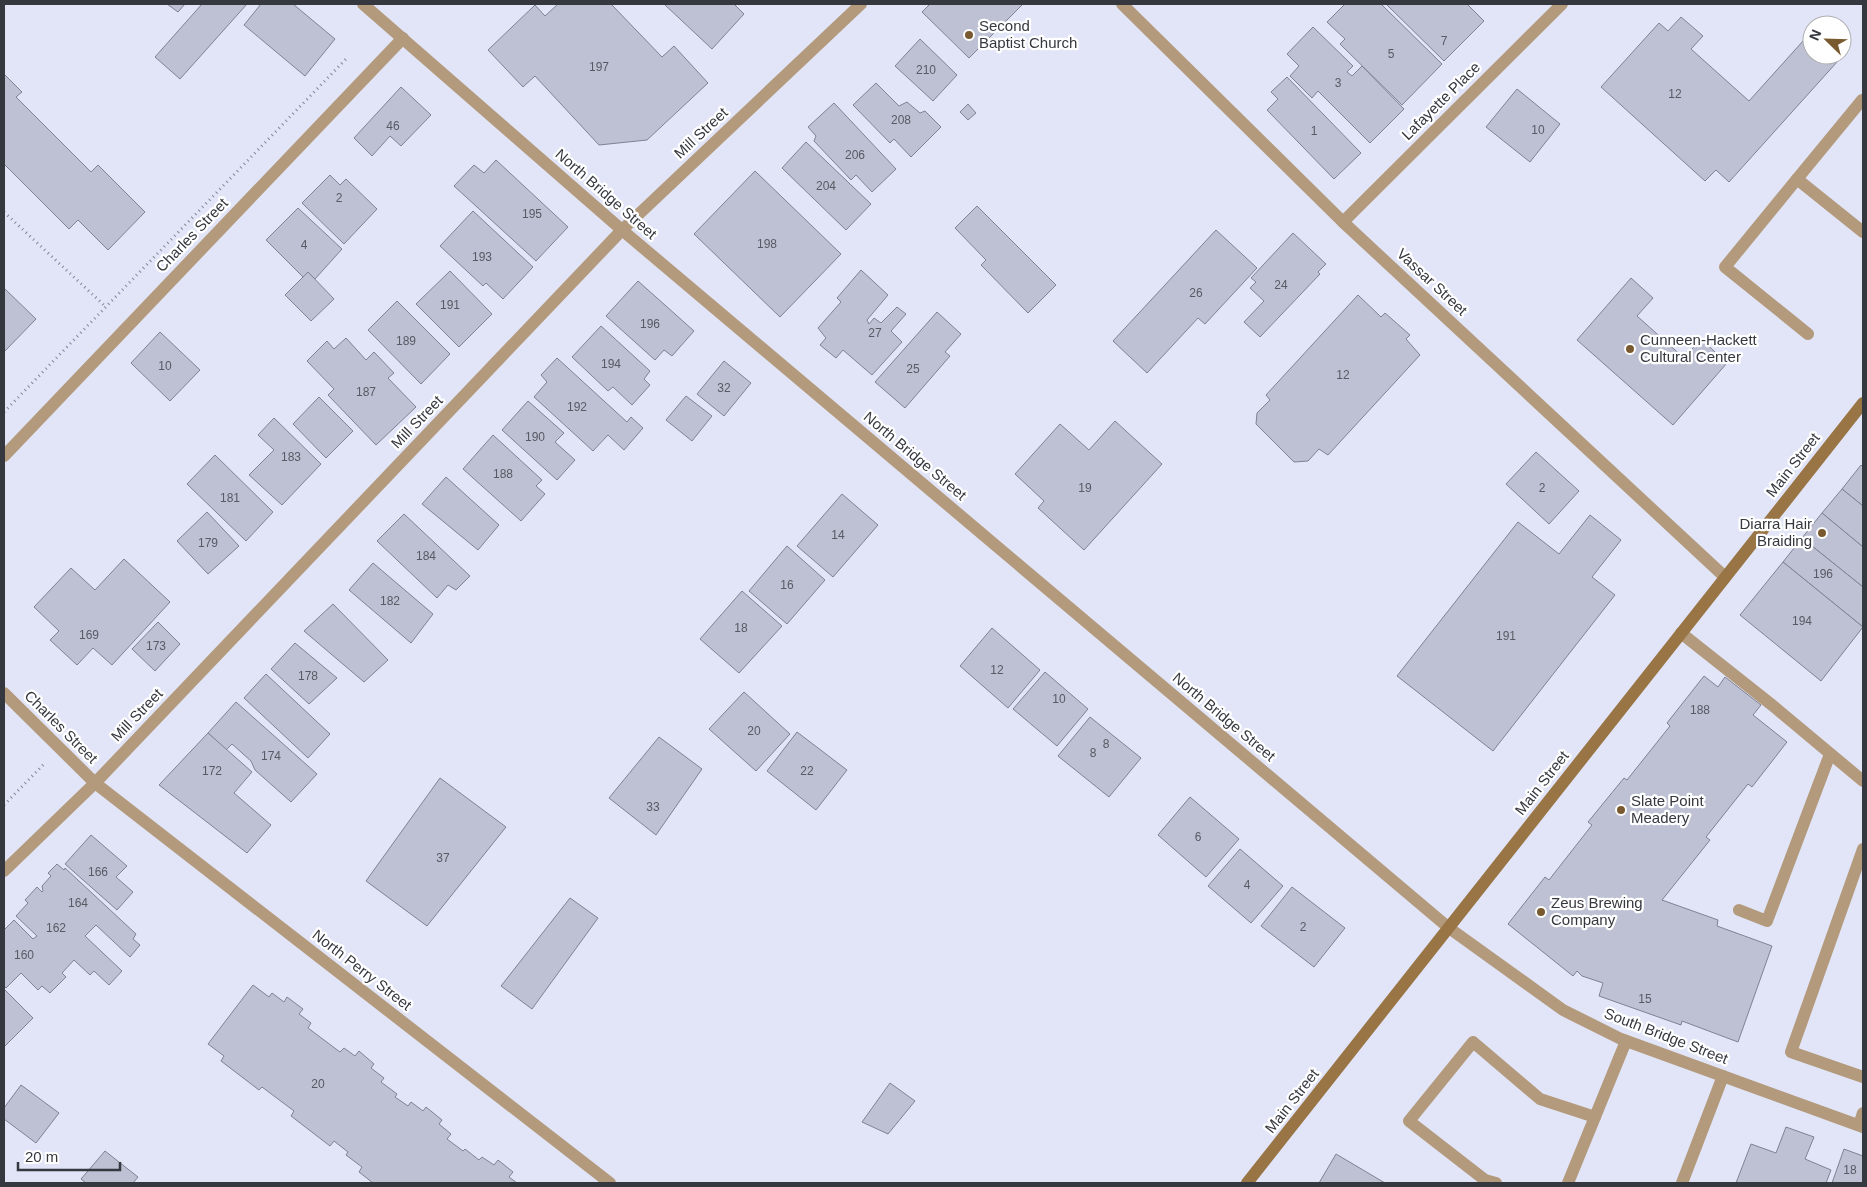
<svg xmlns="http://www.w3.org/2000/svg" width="1867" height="1187" viewBox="0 0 1867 1187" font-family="Arial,sans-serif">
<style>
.building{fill:#bdc1d3;stroke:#7e8292}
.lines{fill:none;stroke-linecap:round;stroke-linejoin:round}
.path{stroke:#848793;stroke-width:3;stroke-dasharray:1 4;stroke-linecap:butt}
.lane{stroke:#b39a7c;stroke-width:12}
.street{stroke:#b39a7c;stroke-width:12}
.secondary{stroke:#997546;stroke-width:12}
.poi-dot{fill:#79592f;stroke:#fff;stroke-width:2}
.labels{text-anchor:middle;stroke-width:4.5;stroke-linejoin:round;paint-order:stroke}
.number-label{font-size:12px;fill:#585a64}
.poi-label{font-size:15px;fill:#36383f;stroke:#fff;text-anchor:start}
.street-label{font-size:15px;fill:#36383f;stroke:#fff}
</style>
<rect width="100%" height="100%" fill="#e1e5f7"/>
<!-- building -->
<g class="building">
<polygon points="167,4 185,4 178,12"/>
<polygon points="202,4 247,4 180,79 155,57"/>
<polygon points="261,4 293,4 335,39 305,76 244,25"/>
<polygon points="558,4 611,4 662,57 674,46 708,83 647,140 599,145 535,76 523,87 488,50 535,5 545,16"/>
<polygon points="664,4 734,4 744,14 712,49"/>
<polygon points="930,4 1023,4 969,58 922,12"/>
<polygon points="1345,4 1381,4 1442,64 1402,105 1340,44 1345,39 1327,22"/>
<polygon points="1386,4 1467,4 1484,21 1444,61"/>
<polygon points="1681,17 1703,36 1691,49 1749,101 1812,31 1812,55 1842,55 1842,48 1846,52 1729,182 1716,170 1705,181 1601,87 1659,23 1668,31"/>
<polygon points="1313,27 1353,66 1347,72 1352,76 1362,66 1404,109 1370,143 1318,91 1312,98 1290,76 1299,66 1287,54"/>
<polygon points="920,39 957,75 933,101 895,66"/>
<polygon points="4,74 22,92 16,97 91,172 98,165 145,212 108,250 78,220 69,229 4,164"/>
<polygon points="1287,77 1361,153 1334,179 1267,110 1278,99 1271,92"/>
<polygon points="876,83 899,106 907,102 920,113 925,111 941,127 911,157 894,139 890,143 853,105"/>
<polygon points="401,87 431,115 401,146 390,136 372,156 354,138"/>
<polygon points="1517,89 1560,124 1530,162 1486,127"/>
<polygon points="834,103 896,169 872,192 856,175 851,180 814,141 816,136 808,127"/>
<polygon points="968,104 976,113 968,120 960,112"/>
<polygon points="806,142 871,204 846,230 782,168"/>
<polygon points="496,160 568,227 536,261 454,186 474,165 484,173"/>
<polygon points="755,171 841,254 780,317 694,234"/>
<polygon points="330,175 340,185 346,179 377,209 344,244 302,203"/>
<polygon points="977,206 1056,285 1028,313 981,265 986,260 955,228"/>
<polygon points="298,208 342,249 315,279 308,272 303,277 266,240"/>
<polygon points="473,211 533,267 503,299 486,283 483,286 440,246"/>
<polygon points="1216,230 1257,268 1205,324 1198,318 1147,373 1113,341"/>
<polygon points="1293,233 1326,264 1318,272 1320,274 1260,337 1244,322 1264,301 1250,288 1256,282 1251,278"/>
<polygon points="861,270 888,295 867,320 869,324 874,318 881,323 897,307 906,314 891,331 902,342 872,375 843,350 836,358 820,345 826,338 818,328 841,302 837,298"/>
<polygon points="450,271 492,314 459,347 416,304"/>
<polygon points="308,272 334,299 311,321 285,295"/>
<polygon points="1631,278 1653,298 1637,316 1684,358 1701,339 1727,363 1673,425 1577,340"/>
<polygon points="638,281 694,331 672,356 664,350 655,360 606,316"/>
<polygon points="4,288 36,319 4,352"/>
<polygon points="1358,295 1381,317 1385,313 1410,335 1406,339 1420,355 1328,455 1319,449 1308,461 1294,462 1256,424 1257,413 1270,400 1266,395"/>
<polygon points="397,301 450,354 421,384 368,330"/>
<polygon points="937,312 961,334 945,352 950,356 905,408 875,382"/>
<polygon points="601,326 650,371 644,379 650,385 632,405 613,387 608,391 572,357"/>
<polygon points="160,332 200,370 170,401 131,363"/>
<polygon points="346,338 366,360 374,352 394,373 388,378 416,407 376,445 328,395 334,389 307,361 327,341 334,349"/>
<polygon points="557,358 627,422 631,417 643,428 624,450 608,435 593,451 534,397 547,382 541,375"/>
<polygon points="724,361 751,383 724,416 697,394"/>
<polygon points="686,396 712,416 692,441 666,420"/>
<polygon points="319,397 353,431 326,458 293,424"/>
<polygon points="528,401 564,433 555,442 575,460 557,480 502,430"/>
<polygon points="274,418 321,464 282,505 249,475 274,450 258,435"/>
<polygon points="1115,421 1162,464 1084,550 1038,508 1044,501 1015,474 1060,424 1089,450"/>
<polygon points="493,435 542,480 536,486 545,494 521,521 463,469"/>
<polygon points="1536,452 1579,491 1549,524 1506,484"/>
<polygon points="215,455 273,512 246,541 187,484"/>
<polygon points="1861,465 1863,467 1863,506 1842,489"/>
<polygon points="446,477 499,525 478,550 422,504"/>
<polygon points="1842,489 1863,506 1863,547 1822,513"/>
<polygon points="842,494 878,525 833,577 797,546"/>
<polygon points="207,512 239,546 208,574 177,541"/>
<polygon points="1822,513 1863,547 1863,587 1802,538"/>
<polygon points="404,514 470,576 456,590 448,585 437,598 377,541"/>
<polygon points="1590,515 1621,540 1592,577 1615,595 1493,751 1397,676 1518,522 1559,554"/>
<polygon points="1802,538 1863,587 1863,627 1783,562"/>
<polygon points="787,546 825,580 787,624 749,591"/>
<polygon points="124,559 170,602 112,665 93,648 77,665 50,640 59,631 34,607 71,568 95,590"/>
<polygon points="1783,562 1863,627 1821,681 1740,615"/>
<polygon points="373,563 433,614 411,643 349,590"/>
<polygon points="742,591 782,626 739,673 700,639"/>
<polygon points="333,604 388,660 364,682 304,631"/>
<polygon points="158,622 180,644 155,671 132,649"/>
<polygon points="992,628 1040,670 1008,708 960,666"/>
<polygon points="295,643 337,678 309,704 271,669"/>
<polygon points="1045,672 1088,709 1057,746 1013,709"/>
<polygon points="266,674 330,734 308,758 244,698"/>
<polygon points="1704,676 1718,687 1725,677 1761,705 1753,715 1787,742 1752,787 1748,784 1706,837 1710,840 1662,900 1718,920 1717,926 1772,946 1738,1042 1682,1021 1681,1025 1599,996 1603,983 1582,976 1577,971 1573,976 1508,924 1545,877 1549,880 1592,825 1588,822 1624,778 1627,780 1670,726 1667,723"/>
<polygon points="744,692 790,734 756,771 709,729"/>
<polygon points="236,702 317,774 291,802 255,770 251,761 232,744 226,750 208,733"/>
<polygon points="1090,717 1141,758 1109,797 1058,756"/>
<polygon points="797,732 847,770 816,810 767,771"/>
<polygon points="208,733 252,772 234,793 271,825 247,853 159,785"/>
<polygon points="659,737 702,769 656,835 609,798"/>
<polygon points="440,778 506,827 427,926 366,881"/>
<polygon points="1190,797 1239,839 1206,877 1158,835"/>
<polygon points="91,835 127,866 116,877 133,892 117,910 65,864"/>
<polygon points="1240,849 1283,886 1251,923 1208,886"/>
<polygon points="57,864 64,870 65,868 136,934 133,939 140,945 130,957 96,925 85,936 122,971 109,985 94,971 90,975 74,960 62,973 66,977 50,993 42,986 38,990 21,973 6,988 4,986 4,930 14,920 33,939 37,936 16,916 28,903 25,900 37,887 42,892 43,891 42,886 51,876 48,873"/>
<polygon points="1292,887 1345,928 1314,967 1261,926"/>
<polygon points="570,898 598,918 532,1009 501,986"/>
<polygon points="253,985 269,997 272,993 284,1002 287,997 303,1009 299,1014 311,1023 308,1028 340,1052 344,1048 355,1056 359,1051 374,1064 371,1068 384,1078 381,1082 397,1094 395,1097 408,1106 411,1102 423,1111 426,1107 442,1120 439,1124 451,1134 447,1139 463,1151 465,1149 479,1160 482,1157 494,1165 498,1160 513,1172 509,1177 517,1183 373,1183 359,1172 362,1167 346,1155 348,1152 334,1141 330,1146 291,1116 294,1111 262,1087 259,1090 221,1061 224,1056 208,1044"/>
<polygon points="4,989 33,1018 4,1047"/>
<polygon points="890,1083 915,1101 888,1134 862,1122"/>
<polygon points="21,1085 59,1113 36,1143 4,1119 4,1108"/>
<polygon points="1786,1127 1814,1137 1805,1159 1831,1170 1826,1183 1736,1183 1751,1144 1776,1153"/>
<polygon points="1844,1149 1863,1156 1863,1183 1832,1183"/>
<polygon points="105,1151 138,1177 133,1183 86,1183 81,1179"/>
<polygon points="1336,1154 1385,1183 1319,1183"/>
</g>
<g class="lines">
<!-- path -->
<g class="path">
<polyline points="4,212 106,307"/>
<polyline points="4,412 348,57"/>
<polyline points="4,805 44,764"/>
</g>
<!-- lane -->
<g class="lane">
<polyline points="1863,101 1862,100 1797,179 1863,232"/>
<polyline points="1797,179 1725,267 1808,334"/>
<polyline points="1681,633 1772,705 1863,781"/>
<polyline points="1863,849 1791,1052 1863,1077"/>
<polyline points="1739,910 1767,921 1830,754"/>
<polyline points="1859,1125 1863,1113"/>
<polyline points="1496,1183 1485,1180 1409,1121 1473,1042 1540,1099 1595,1117"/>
<polyline points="1568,1183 1626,1041"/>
<polyline points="1682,1183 1723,1076"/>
</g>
<!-- street -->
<g class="street">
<polyline points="363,4 622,230 1449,928 1563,1010 1621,1039 1863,1127"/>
<polyline points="1122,4 1343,222 1725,577"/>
<polyline points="1343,222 1562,4"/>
<polyline points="4,456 403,38"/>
<polyline points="4,693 95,783 610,1183"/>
<polyline points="4,871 95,783 622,230 861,4"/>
</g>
<!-- secondary -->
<polyline class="secondary" points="1247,1183 1863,403"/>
</g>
<!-- markers -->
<g class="poi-dot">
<circle cx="969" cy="35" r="5"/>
<circle cx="1630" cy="349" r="5"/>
<circle cx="1822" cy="533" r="5"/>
<circle cx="1621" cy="810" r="5"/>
<circle cx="1541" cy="912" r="5"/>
</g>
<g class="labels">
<!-- number labels -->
<g class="number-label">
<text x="1444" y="45">7</text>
<text x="1391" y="58">5</text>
<text x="599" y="71">197</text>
<text x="926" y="74">210</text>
<text x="1338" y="87">3</text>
<text x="1675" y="98">12</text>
<text x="901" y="124">208</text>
<text x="393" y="130">46</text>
<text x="1538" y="134">10</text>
<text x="1314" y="135">1</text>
<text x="855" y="159">206</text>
<text x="826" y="190">204</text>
<text x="339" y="202">2</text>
<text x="532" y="218">195</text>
<text x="767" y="248">198</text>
<text x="304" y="249">4</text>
<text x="482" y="261">193</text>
<text x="1281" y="289">24</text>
<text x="1196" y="297">26</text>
<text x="450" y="309">191</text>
<text x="650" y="328">196</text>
<text x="875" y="337">27</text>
<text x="406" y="345">189</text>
<text x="611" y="368">194</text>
<text x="165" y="370">10</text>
<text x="913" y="373">25</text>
<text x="1343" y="379">12</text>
<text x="724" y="392">32</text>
<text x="366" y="396">187</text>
<text x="577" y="411">192</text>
<text x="535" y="441">190</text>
<text x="291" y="461">183</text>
<text x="503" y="478">188</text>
<text x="1085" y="492">19</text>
<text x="1542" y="492">2</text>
<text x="230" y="502">181</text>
<text x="838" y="539">14</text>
<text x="208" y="547">179</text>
<text x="426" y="560">184</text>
<text x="1823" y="578">196</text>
<text x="787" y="589">16</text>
<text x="390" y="605">182</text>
<text x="1802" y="625">194</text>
<text x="741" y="632">18</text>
<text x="89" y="639">169</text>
<text x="1506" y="640">191</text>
<text x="156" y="650">173</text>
<text x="997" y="674">12</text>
<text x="308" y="680">178</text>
<text x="1059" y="703">10</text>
<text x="1700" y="714">188</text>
<text x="754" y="735">20</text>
<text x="1106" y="748">8</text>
<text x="1093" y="757">8</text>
<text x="271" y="760">174</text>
<text x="212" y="775">172</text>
<text x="807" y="775">22</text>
<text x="653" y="811">33</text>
<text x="1198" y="841">6</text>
<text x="443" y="862">37</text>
<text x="98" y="876">166</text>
<text x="1247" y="889">4</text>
<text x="78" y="907">164</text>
<text x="1303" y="931">2</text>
<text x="56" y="932">162</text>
<text x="24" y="959">160</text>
<text x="1645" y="1003">15</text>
<text x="318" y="1088">20</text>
<text x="1850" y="1174">18</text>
</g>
<!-- poi labels -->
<g class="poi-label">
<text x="979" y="31">Second<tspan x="979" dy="17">Baptist Church</tspan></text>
<text x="1640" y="345">Cunneen-Hackett<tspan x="1640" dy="17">Cultural Center</tspan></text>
<text x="1812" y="529" text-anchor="end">Diarra Hair<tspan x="1812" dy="17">Braiding</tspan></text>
<text x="1631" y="806">Slate Point<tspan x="1631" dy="17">Meadery</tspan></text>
<text x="1551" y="908">Zeus Brewing<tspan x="1551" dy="17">Company</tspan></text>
</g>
<!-- street labels -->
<g class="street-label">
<text transform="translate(1441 101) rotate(-45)" y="5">Lafayette Place</text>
<text transform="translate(701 133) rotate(-43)" y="5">Mill Street</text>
<text transform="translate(606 194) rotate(41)" y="5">North Bridge Street</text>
<text transform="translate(192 235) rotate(-46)" y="5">Charles Street</text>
<text transform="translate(1432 282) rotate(43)" y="5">Vassar Street</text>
<text transform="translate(417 422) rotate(-46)" y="5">Mill Street</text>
<text transform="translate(915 456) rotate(40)" y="5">North Bridge Street</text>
<text transform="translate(1793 465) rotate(-52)" y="5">Main Street</text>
<text transform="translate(137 715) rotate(-46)" y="5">Mill Street</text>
<text transform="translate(1224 717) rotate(40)" y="5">North Bridge Street</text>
<text transform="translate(61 727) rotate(45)" y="5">Charles Street</text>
<text transform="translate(1542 783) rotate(-52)" y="5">Main Street</text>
<text transform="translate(362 970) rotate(38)" y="5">North Perry Street</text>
<text transform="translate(1666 1036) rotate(21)" y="5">South Bridge Street</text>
<text transform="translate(1292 1101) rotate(-52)" y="5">Main Street</text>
</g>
</g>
<!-- border -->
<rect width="1867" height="1187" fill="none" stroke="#36383f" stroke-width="10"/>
<!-- north arrow -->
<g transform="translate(1827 40) rotate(293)"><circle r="24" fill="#ffffff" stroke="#afafb2"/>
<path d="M0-4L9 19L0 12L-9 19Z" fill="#79592f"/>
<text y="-8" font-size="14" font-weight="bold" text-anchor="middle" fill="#36383f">N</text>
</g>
<!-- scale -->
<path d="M18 1162v8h102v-8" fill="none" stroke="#36383f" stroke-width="2.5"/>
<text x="25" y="1162" font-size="15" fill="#36383f" stroke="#ffffff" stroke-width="4" paint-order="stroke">20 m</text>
</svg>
